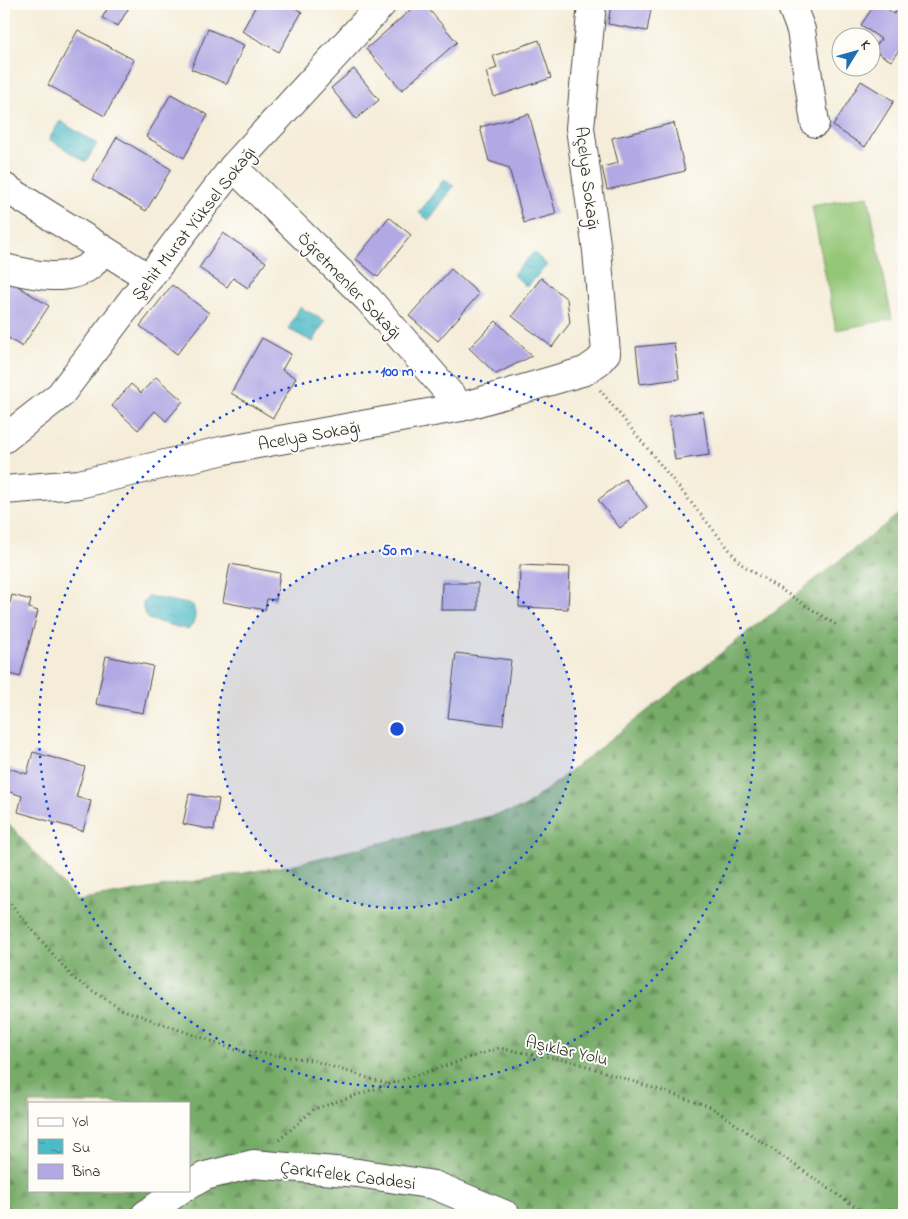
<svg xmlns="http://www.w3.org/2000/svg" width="908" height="1219" viewBox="0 0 908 1219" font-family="'Indie Flower',sans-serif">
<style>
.forest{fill:url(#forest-firs);stroke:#506b49;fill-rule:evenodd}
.pitch{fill:#93c676;stroke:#5f7850}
.water{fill:url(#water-ripples);stroke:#3c7279}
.building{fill:#b1a8e4}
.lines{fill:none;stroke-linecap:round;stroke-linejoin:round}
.minor-casing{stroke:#494845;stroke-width:30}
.path{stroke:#494845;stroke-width:3;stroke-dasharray:1 4;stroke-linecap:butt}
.minor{stroke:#fff;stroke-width:28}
.ring{fill:none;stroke:#1d4ed8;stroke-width:2.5;stroke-dasharray:2.5 5}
.labels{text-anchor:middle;stroke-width:4;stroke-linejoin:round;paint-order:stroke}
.street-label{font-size:18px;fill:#2b2b2b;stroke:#fdfcf7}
.centre{fill:#1d4ed8;stroke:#fdfcf7;stroke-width:2.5}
.ring-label{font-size:15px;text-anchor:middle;font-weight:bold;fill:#1d4ed8;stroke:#fdfcf7;stroke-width:4;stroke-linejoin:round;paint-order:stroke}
</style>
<defs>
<pattern id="forest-firs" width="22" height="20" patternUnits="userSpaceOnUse" patternTransform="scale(1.25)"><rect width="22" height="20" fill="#76ab67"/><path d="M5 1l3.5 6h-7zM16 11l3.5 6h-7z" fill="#618b55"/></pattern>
<pattern id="water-ripples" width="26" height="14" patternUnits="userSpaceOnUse" patternTransform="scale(1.25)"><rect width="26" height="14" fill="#4dbac7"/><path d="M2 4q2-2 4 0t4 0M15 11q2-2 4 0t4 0" fill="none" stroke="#4097a2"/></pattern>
</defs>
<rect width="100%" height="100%" fill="#fdfcf7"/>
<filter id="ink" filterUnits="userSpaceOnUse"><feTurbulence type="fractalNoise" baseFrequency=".02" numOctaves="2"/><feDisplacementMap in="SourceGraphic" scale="10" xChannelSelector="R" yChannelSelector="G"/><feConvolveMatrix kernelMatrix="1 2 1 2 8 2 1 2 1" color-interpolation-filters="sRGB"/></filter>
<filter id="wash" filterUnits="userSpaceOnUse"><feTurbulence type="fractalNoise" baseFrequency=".0096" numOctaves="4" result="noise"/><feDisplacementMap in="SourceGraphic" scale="20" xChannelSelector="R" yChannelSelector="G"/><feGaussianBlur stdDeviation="1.12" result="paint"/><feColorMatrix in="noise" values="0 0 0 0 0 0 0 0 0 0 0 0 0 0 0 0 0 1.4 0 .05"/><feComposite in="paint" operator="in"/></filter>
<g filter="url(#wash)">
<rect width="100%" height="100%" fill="#f5edd9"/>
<!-- forest -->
<path class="forest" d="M 904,510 L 904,1215 L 4,1215 L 4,818 L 77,901 L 291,865 L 523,808 ZM 29,1103 L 189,1103 L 189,1190 L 29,1190 Z"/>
<!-- pitch -->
<polygon class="pitch" points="868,196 892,319 836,330 812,206"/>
<!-- water -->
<g class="water">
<polygon points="60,121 97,144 86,162 49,139"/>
<polygon points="444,179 454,186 429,220 419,213"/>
<polygon points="534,252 547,265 527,287 513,274"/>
<polygon points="300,307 325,321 313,342 288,329"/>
<path d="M 148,596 L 193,605 C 197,616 195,622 188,630 L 148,619 L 143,609 L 143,603 Z"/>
</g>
<g id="blocks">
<!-- building -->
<g class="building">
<polygon points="110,4 131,4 118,26 102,18"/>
<polygon points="257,4 288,4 302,12 279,52 242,31"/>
<polygon points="417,4 424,4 457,42 402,90 366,49"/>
<polygon points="611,4 652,4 647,31 608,24"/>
<polygon points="875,4 880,4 894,14 900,6 904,9 904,43 891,61 873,50 881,39 861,25"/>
<polygon points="208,29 244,45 227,84 191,69"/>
<polygon points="78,30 134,60 105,116 48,85"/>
<polygon points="539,40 551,78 494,97 486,72 497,68 493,56"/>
<polygon points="354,69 379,100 356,119 331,88"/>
<polygon points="861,81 894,101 865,147 833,126"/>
<polygon points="171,94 208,115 184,158 146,137"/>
<polygon points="529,114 556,214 524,223 509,168 489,161 480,127"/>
<polygon points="674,123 685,171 607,190 602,167 618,163 612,138"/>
<polygon points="117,137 171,169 146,211 92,180"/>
<polygon points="389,217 411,235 378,277 356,259"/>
<polygon points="223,233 266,262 248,288 233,278 227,287 199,268"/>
<polygon points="451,269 479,294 438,341 409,316"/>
<polygon points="541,278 567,299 570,323 552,347 512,316"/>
<polygon points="10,281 49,306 22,347 4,335 4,290"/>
<polygon points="172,285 209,313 177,354 140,326"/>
<polygon points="496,321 532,356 496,374 469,348"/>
<polygon points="262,338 291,354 282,370 296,378 273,418 231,393"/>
<polygon points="674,343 679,379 640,384 636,347"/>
<polygon points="156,377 183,401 166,421 155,411 138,430 112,406 131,384 141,393"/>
<polygon points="703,411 709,455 675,460 669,416"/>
<polygon points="625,479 647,507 620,528 598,500"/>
<polygon points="230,564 280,573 276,600 267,599 265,610 223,602"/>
<polygon points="520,565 570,567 568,609 519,607"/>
<polygon points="442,583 478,583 478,610 441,610"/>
<polygon points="12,595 31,600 29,608 38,611 20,677 4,672 4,601 10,603"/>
<polygon points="456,653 511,660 503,725 448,718"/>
<polygon points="106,656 153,666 143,713 96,704"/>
<polygon points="33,752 85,767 76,797 91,801 83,831 18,812 22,796 4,790 5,767 27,774"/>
<polygon points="189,794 219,799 214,830 183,824"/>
</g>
</g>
</g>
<g filter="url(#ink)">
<use href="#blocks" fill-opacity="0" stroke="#494845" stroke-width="1"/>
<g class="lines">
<defs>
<g id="minor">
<polyline points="791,4 801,30 815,123"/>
<polyline points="233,167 368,299 461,407"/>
<polyline points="4,187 149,278"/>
<path d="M 4,268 C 31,274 66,284 91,265 C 95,261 99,254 102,249"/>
<polyline points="4,439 60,395 233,167 382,4"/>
<polyline points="4,490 79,484 225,450 461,407 585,371 598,362 606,353 597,251 580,128 592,4"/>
<polyline points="189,1185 205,1176 253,1164 358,1173 434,1185 506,1215"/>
<polyline points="145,1215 180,1190"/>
</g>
</defs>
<!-- minor casing -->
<use href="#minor" class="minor-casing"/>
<!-- path -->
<g class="path">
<polyline points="600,390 741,564 838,626"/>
<polyline points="4,896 73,978 121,1009 236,1050 311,1060 388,1084"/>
<polyline points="279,1140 314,1109 499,1048 571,1061 711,1107 867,1215"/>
</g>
<!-- minor -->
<use href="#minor" class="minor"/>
</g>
</g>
<!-- distance rings -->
<circle cx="397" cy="729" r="179" fill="#1d4ed8" fill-opacity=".12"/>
<g class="ring">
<circle cx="397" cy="729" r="179"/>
<circle cx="397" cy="729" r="358"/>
</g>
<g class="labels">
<!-- street labels -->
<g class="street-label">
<text transform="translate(588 178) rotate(83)" y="6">Açelya Sokağı</text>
<text transform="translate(193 223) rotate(-52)" y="6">Şehit Murat Yüksel Sokağı</text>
<text transform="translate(350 285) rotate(46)" y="6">Öğretmenler Sokağı</text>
<text transform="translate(309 435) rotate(-10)" y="6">Acelya Sokağı</text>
<text transform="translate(567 1050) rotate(13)" y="6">Aşıklar Yolu</text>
<text transform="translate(348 1175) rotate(7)" y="6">Çarkıfelek Caddesi</text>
</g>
</g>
<circle cx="397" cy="729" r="8" class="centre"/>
<g class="ring-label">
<text x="397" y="376">100 m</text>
<text x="397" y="555">50 m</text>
</g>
<!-- margin -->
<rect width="908" height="1219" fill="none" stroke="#fdfcf7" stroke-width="20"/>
<!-- legend -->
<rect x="28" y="1102" width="162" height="90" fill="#fdfcf7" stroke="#a9a8a5"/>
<rect x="38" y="1118" width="25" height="8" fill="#ffffff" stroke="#a9a8a5"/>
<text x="72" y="1126" font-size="15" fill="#2b2b2b">Yol</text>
<rect x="38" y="1139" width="25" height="15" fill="url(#water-ripples)" stroke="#a9a8a5"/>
<text x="72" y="1152" font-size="15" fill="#2b2b2b">Su</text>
<rect x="38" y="1164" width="25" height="15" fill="#b1a8e4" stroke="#a9a8a5"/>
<text x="72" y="1176" font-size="15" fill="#2b2b2b">Bina</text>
<!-- north arrow -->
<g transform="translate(856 52) rotate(53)"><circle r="24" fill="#fdfcf7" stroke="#a9a8a5"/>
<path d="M0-4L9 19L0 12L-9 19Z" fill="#1f6fb2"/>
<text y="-8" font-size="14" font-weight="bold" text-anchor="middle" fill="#2b2b2b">K</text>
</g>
</svg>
